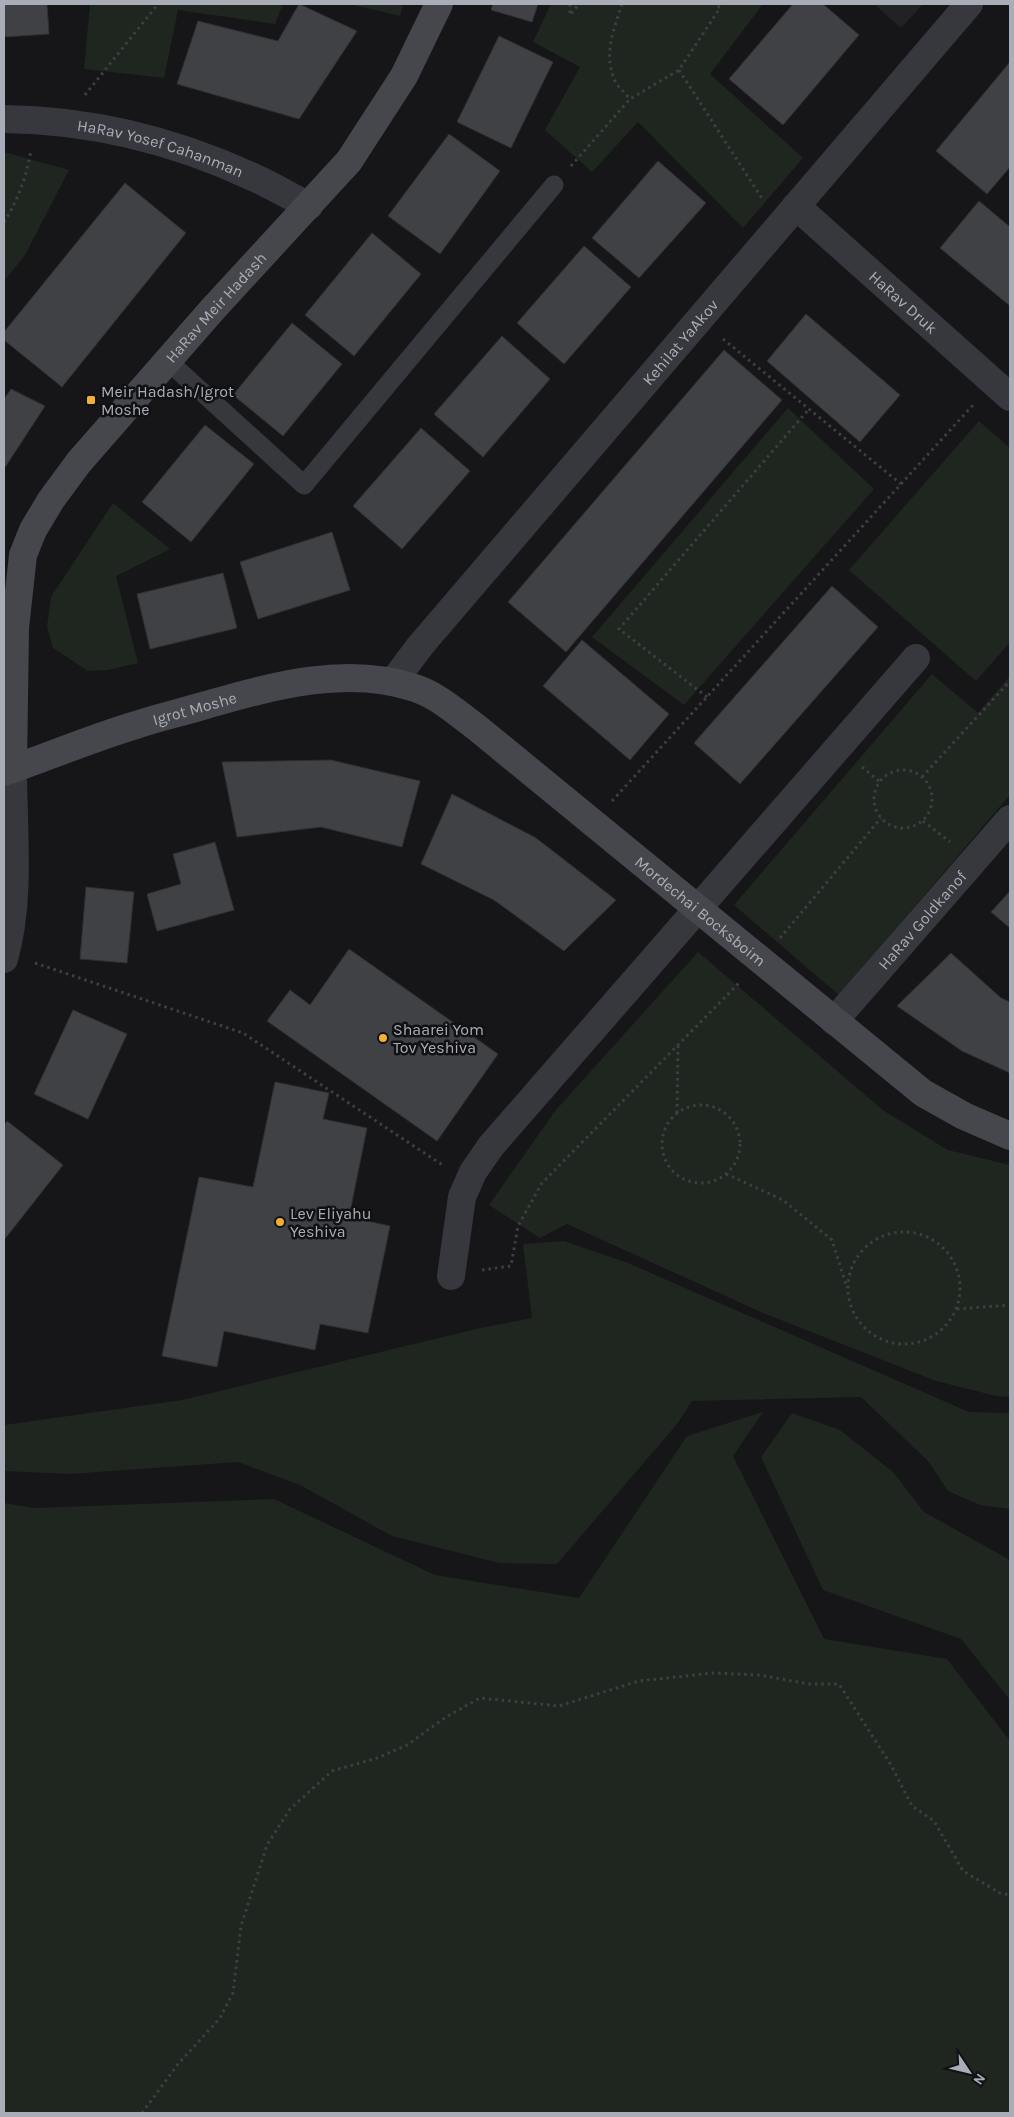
<svg xmlns="http://www.w3.org/2000/svg" width="1014" height="2117" viewBox="0 0 1014 2117" font-family="Karla,sans-serif">
<style>
.built{fill:#222225}
.green{fill:#1e261f}
.building{fill:#404145;stroke:#303034}
.lines{fill:none;stroke-linecap:round;stroke-linejoin:round}
.path{stroke:#3d3f44;stroke-width:3;stroke-dasharray:2.5 4;stroke-linecap:butt}
.lane{stroke:#37383d;stroke-width:19}
.street{stroke:#37383d;stroke-width:28}
.secondary{stroke:#45474d;stroke-width:28}
.poi-dot{fill:#f2b134;stroke:#111113;stroke-width:2}
.labels{text-anchor:middle;stroke-width:5;stroke-linejoin:round;paint-order:stroke}
.street-label{font-size:16px;fill:#a8adb8;stroke:#111113}
.poi-label{font-size:16px;fill:#a8adb8;stroke:#111113;text-anchor:start}
</style>
<rect width="100%" height="100%" fill="#161618"/>
<!-- built -->
<polygon class="built" points="874,4 923,4 901,28"/>
<!-- green -->
<g class="green">
<polygon points="90,4 283,4 275,24 178,10 164,78 84,69"/>
<polygon points="349,4 403,4 400,16"/>
<polygon points="551,4 763,4 710,74 803,158 743,228 638,122 592,172 545,130 580,67 533,42"/>
<polygon points="4,152 69,170 25,255 4,281"/>
<polygon points="788,408 874,489 684,705 592,637"/>
<polygon points="979,421 1010,448 1010,642 976,681 849,570"/>
<polygon points="113,503 170,549 116,576 138,663 108,670 88,671 53,648 47,627 51,597"/>
<polygon points="932,674 978,713 1010,676 1010,795 839,995 734,905"/>
<polygon points="698,952 884,1111 948,1150 1010,1165 1010,1397 996,1396 936,1381 763,1313 567,1224 540,1238 489,1205 555,1111"/>
<polygon points="564,1241 628,1263 969,1412 1010,1413 1010,1509 980,1505 948,1491 928,1461 861,1397 692,1401 677,1424 557,1564 499,1563 392,1536 300,1485 238,1462 69,1474 4,1471 4,1425 182,1400 476,1329 532,1318 523,1244"/>
<polygon points="763,1412 733,1456 824,1639 947,1659 1010,1741 1010,2113 4,2113 4,1503 35,1508 274,1499 435,1575 579,1598 687,1436"/>
<polygon points="792,1413 840,1430 893,1472 924,1512 1010,1560 1010,1700 961,1639 823,1590 761,1457"/>
</g>
<!-- building -->
<g class="building">
<polygon points="4,4 47,4 49,34 4,37"/>
<polygon points="299,4 357,31 299,119 177,84 198,21 278,41"/>
<polygon points="493,4 538,4 532,22 491,10"/>
<polygon points="793,4 823,4 859,35 783,125 729,79"/>
<polygon points="499,36 553,62 511,148 457,122"/>
<polygon points="1010,62 1010,167 987,194 936,151"/>
<polygon points="449,134 500,171 440,254 388,216"/>
<polygon points="658,161 706,203 639,278 592,238"/>
<polygon points="125,183 186,233 62,387 4,340 4,332"/>
<polygon points="979,201 1010,227 1010,306 940,248"/>
<polygon points="372,233 421,274 354,356 305,315"/>
<polygon points="584,246 631,287 564,364 517,323"/>
<polygon points="806,314 900,395 860,442 767,361"/>
<polygon points="292,323 342,364 283,436 233,395"/>
<polygon points="502,336 550,379 483,457 434,414"/>
<polygon points="724,350 782,400 566,652 508,602"/>
<polygon points="11,389 45,406 4,469 4,399"/>
<polygon points="205,425 254,464 191,542 142,502"/>
<polygon points="421,428 470,471 402,549 353,506"/>
<polygon points="332,532 350,590 258,619 240,562"/>
<polygon points="223,573 237,628 150,649 137,594"/>
<polygon points="832,586 878,627 740,784 694,743"/>
<polygon points="582,640 669,714 630,760 543,686"/>
<polygon points="331,760 420,781 402,847 321,827 237,837 222,762"/>
<polygon points="452,794 536,838 616,900 564,951 494,900 421,864"/>
<polygon points="215,842 234,910 157,931 147,894 181,884 173,854"/>
<polygon points="86,887 134,892 127,963 80,959"/>
<polygon points="1010,891 1010,928 991,912"/>
<polygon points="349,949 498,1054 437,1141 267,1021 290,990 310,1005"/>
<polygon points="951,953 1001,998 1010,1002 1010,1073 962,1051 897,1006"/>
<polygon points="73,1010 127,1034 88,1119 34,1094"/>
<polygon points="275,1082 329,1093 323,1119 367,1128 349,1217 390,1226 368,1333 320,1324 315,1350 224,1331 217,1367 162,1356 199,1177 253,1187"/>
<polygon points="7,1121 63,1165 4,1240 4,1125"/>
</g>
<g class="lines">
<!-- path -->
<g class="path">
<polyline points="570,4 570,15 579,4"/>
<path d="M 622,4 C 614,29 603,54 615,81 C 618,87 625,93 630,99"/>
<polyline points="679,70 763,200"/>
<polyline points="85,95 158,4"/>
<polyline points="571,166 630,99 679,70 720,8 716,4"/>
<path d="M 4,222 C 18,200 27,175 31,150"/>
<polyline points="723,339 901,484"/>
<polyline points="707,697 619,629 809,409"/>
<polyline points="862,767 880,782"/>
<circle cx="903" cy="799" r="29"/>
<polyline points="922,777 1010,681"/>
<polyline points="612,801 973,405"/>
<polyline points="923,821 950,842"/>
<polyline points="780,938 881,818"/>
<polyline points="35,963 243,1033 444,1166"/>
<circle cx="701" cy="1144" r="39"/>
<polyline points="677,1113 678,1046"/>
<polyline points="726,1174 783,1200 832,1240 847,1288"/>
<circle cx="904" cy="1288" r="56"/>
<polyline points="482,1270 511,1266 518,1226 542,1183 740,982"/>
<polyline points="957,1309 1010,1305"/>
<polyline points="142,2113 178,2064 220,2018 233,1993 241,1926 267,1845 290,1809 332,1771 377,1758 407,1745 446,1717 480,1698 559,1706 639,1681 713,1673 759,1675 809,1684 839,1684 891,1765 912,1806 934,1821 963,1871 1000,1893 1010,1895"/>
</g>
<!-- lane -->
<polyline class="lane" points="168,361 304,485 554,185"/>
<!-- street -->
<g class="street">
<path id="s1" d="M 4,119 C 91,120 176,141 255,178 C 273,186 291,197 309,206"/>
<path id="s2" d="M 796,206 L 1010,397"/>
<path id="s3" d="M 393,682 L 420,646 L 969,4"/>
<path d="M 4,959 C 21,900 13,830 13,769"/>
<path id="s4" d="M 834,1021 L 1010,819"/>
<polyline points="451,1276 462,1197 473,1172 491,1146 916,658"/>
</g>
<!-- secondary -->
<g class="secondary">
<path id="s5" d="M 13,769 L 15,628 L 23,555 L 33,530 L 51,500 L 79,462 L 212,310 L 349,161 L 404,76 L 439,4"/>
<path id="s6" d="M 4,772 C 48,757 92,738 136,725 C 159,717 183,712 206,705 C 273,686 346,665 415,688 C 437,695 457,713 476,727 L 923,1093 L 964,1116 L 1010,1136"/>
</g>
</g>
<!-- markers -->
<g class="poi-dot">
<rect x="86" y="395" width="10" height="10" rx="2.5"/>
<circle cx="383" cy="1038" r="5"/>
<circle cx="280" cy="1222" r="5"/>
</g>
<g class="labels">
<!-- street labels -->
<g class="street-label">
<text dy="6" stroke="none"><textPath href="#s1" startOffset="160">HaRav Yosef Cahanman</textPath></text>
<text dy="6" stroke="none"><textPath href="#s2" startOffset="144">HaRav Druk</textPath></text>
<text dy="6" stroke="none"><textPath href="#s5" startOffset="530">HaRav Meir Hadash</textPath></text>
<text dy="6" stroke="none"><textPath href="#s3" startOffset="445">Kehilat YaAkov</textPath></text>
<text dy="6" stroke="none"><textPath href="#s6" startOffset="201">Igrot Moshe</textPath></text>
<text dy="6" stroke="none"><textPath href="#s6" startOffset="789">Mordechai Bocksboim</textPath></text>
<text dy="6" stroke="none"><textPath href="#s4" startOffset="134">HaRav Goldkanof</textPath></text>
</g>
<!-- poi labels -->
<g class="poi-label">
<text x="101" y="397">Meir Hadash/Igrot<tspan x="101" dy="18">Moshe</tspan></text>
<text x="393" y="1035">Shaarei Yom<tspan x="393" dy="18">Tov Yeshiva</tspan></text>
<text x="290" y="1219">Lev Eliyahu<tspan x="290" dy="18">Yeshiva</tspan></text>
</g>
</g>
<!-- border -->
<rect width="1014" height="2117" fill="none" stroke="#a8adb8" stroke-width="10"/>
<!-- north arrow -->
<g transform="translate(969 2072) rotate(125)" stroke="#111113" stroke-width="4" paint-order="stroke">
<path d="M0-4L9 19L0 12L-9 19Z" fill="#a8adb8"/>
<text y="-8" font-size="14" font-weight="bold" text-anchor="middle" fill="#a8adb8">N</text>
</g>
</svg>
